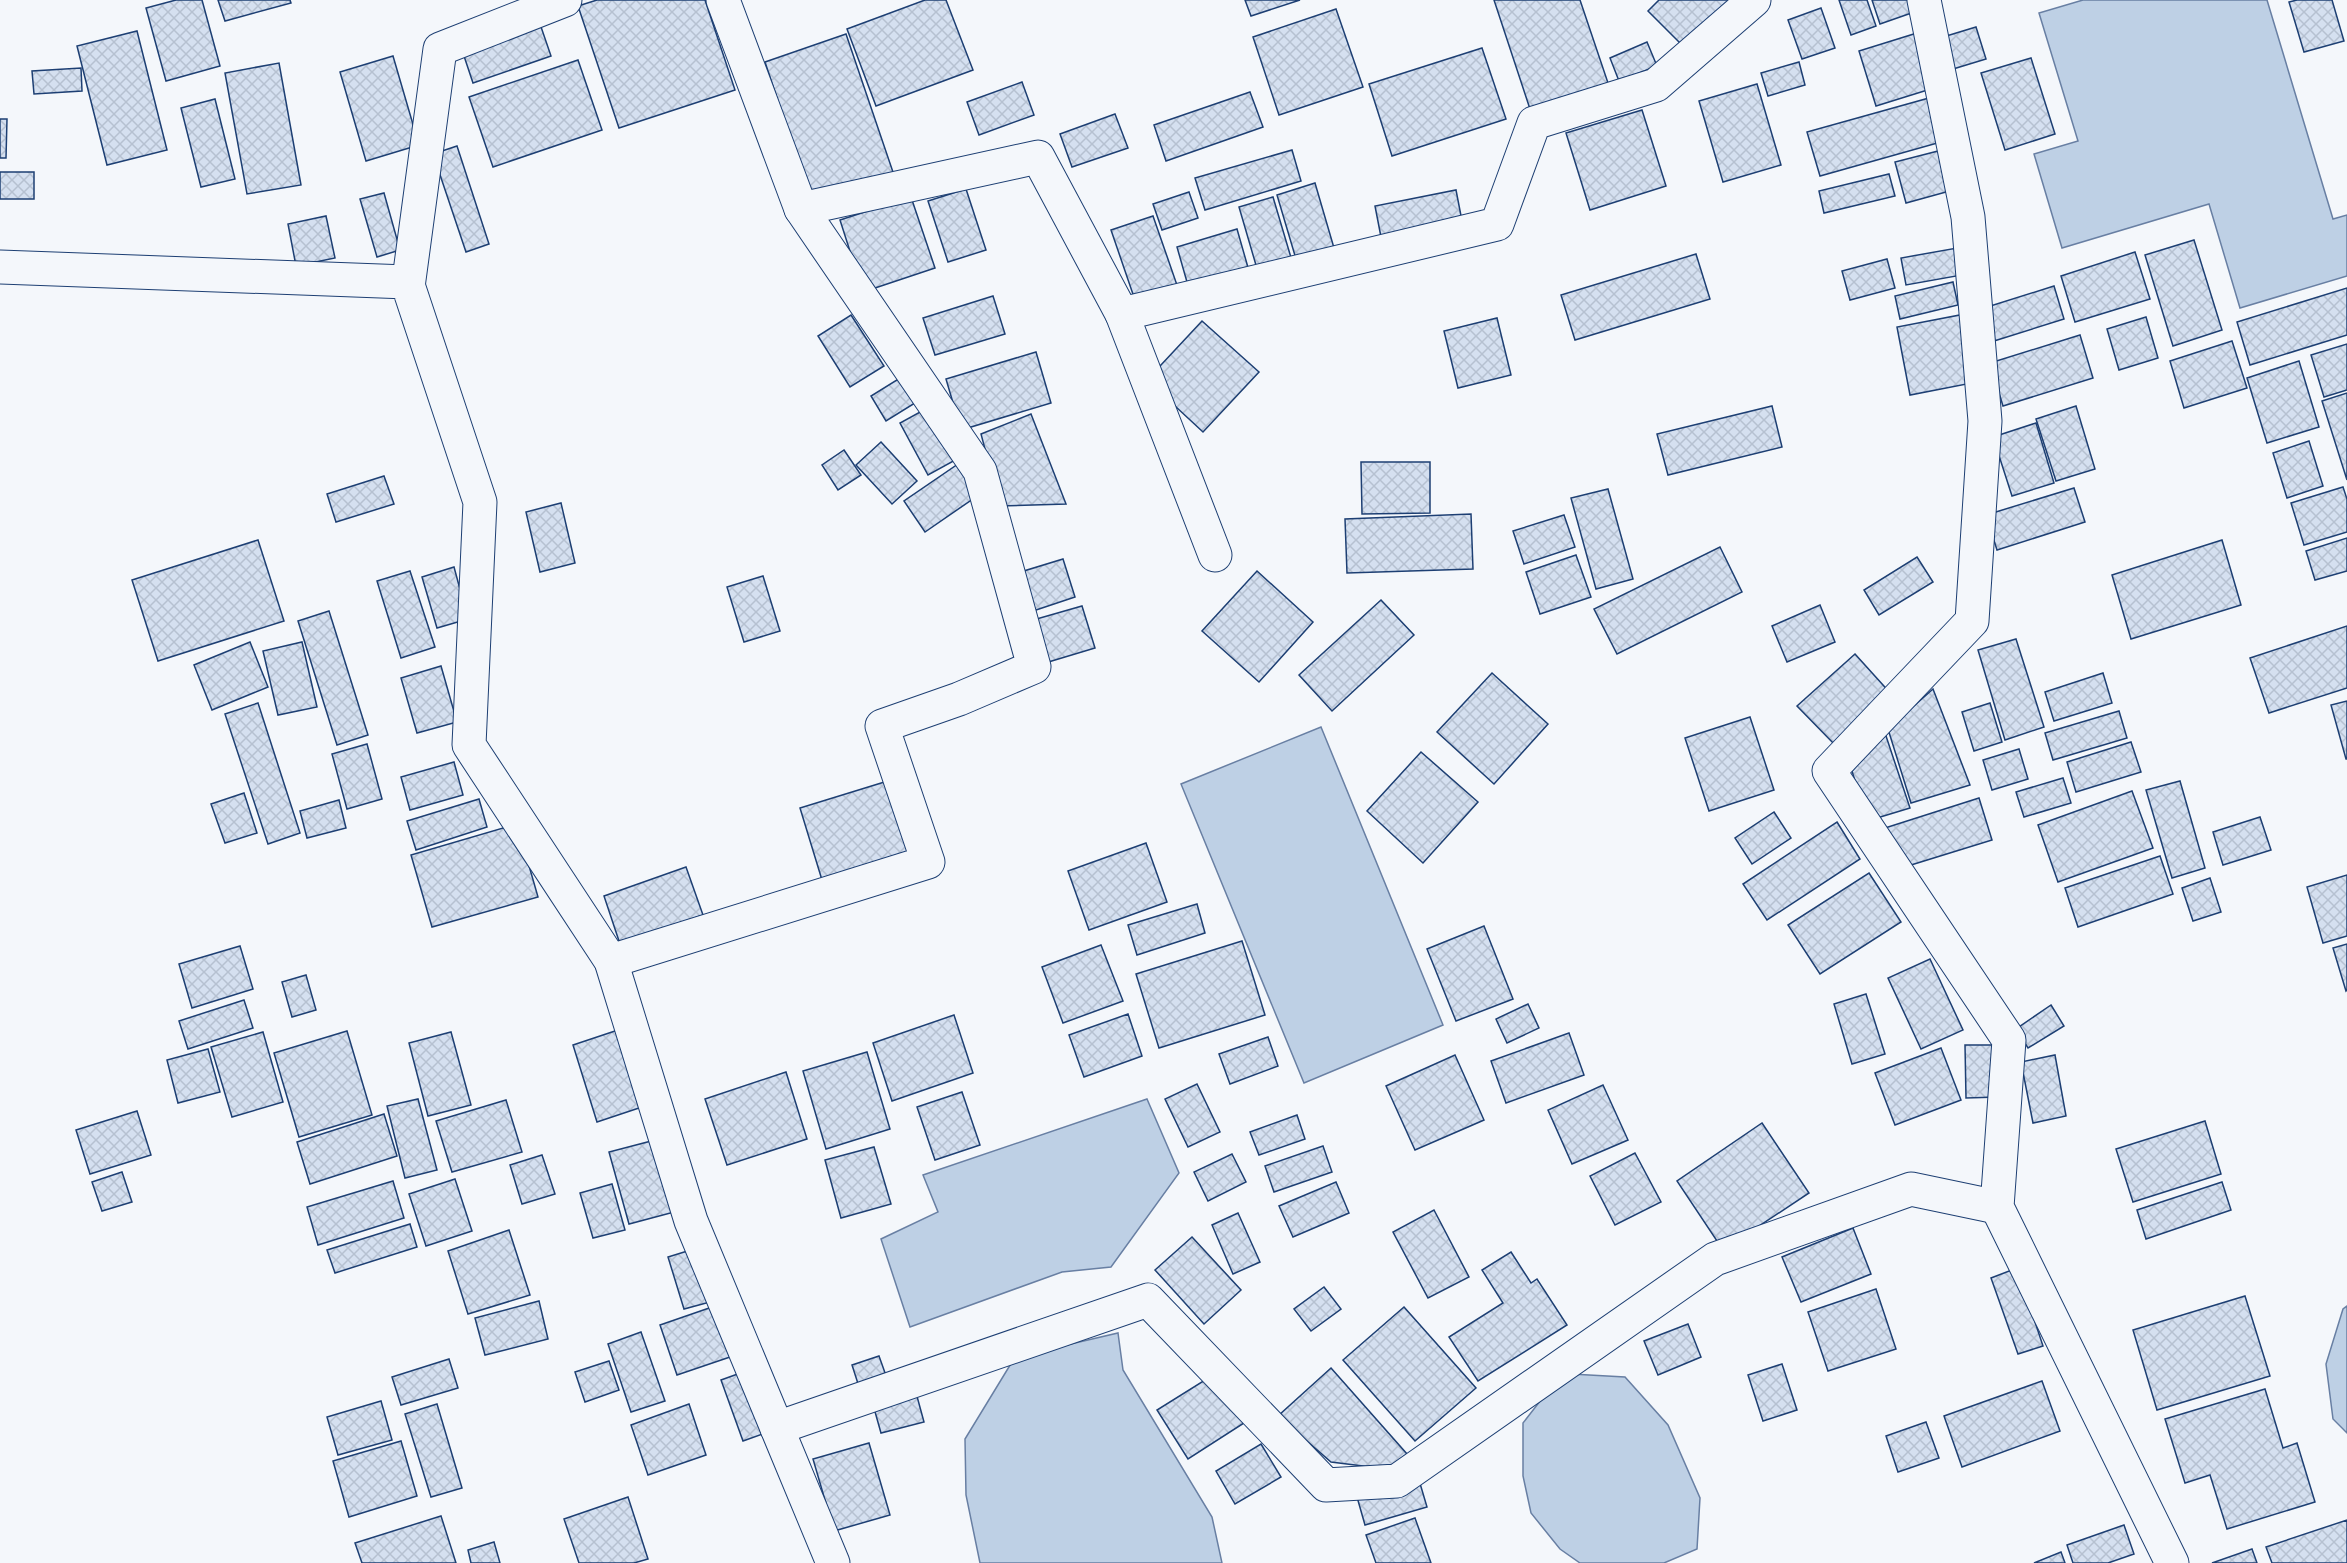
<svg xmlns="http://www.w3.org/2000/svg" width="2347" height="1563" viewBox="0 0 2347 1563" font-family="'IBM Plex Sans',sans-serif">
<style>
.water{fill:#bed0e5;stroke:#687fa3;stroke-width:1.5}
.building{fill:url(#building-cross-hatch);stroke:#1d3f73;stroke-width:1.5}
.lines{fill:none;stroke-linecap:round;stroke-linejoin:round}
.street-casing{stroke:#1d3f73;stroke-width:35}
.street{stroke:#f4f7fb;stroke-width:33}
</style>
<defs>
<pattern id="building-cross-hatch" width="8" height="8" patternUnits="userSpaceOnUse" patternTransform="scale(1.5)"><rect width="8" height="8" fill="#d5e0f0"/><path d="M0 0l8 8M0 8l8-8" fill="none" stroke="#b6c1d1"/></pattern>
</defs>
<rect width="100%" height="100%" fill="#f4f7fb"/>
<!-- water -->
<g class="water">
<polygon points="2083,0 2267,0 2333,219 2347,215 2347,276 2240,308 2209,204 2062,248 2034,154 2078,141 2039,13"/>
<polygon points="1321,727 1443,1025 1304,1083 1181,784"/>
<polygon points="1147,1099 1179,1173 1111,1267 1062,1272 910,1327 881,1239 938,1212 923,1175"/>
<polygon points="2347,1306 2347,1433 2333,1419 2326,1364 2343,1309"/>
<polygon points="1118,1333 1123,1370 1212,1517 1222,1563 980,1563 966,1495 965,1439 1015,1357"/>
<polygon points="1571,1374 1625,1377 1668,1425 1700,1498 1697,1549 1664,1563 1580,1563 1560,1549 1531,1513 1523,1476 1523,1423 1544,1396"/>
</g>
<!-- building -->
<g class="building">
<polygon points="176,0 202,0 220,66 166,81 146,8"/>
<polygon points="218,0 290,0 291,3 225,21"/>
<polygon points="597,0 705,0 735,90 619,128 578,6"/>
<polygon points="925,0 946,0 973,70 876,106 847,29"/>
<polygon points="1245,0 1300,0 1251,16"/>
<polygon points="1494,0 1580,0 1608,83 1530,109"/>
<polygon points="1659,0 1736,0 1686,49 1648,11"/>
<polygon points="1839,0 1867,0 1876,26 1851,35"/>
<polygon points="1872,0 1916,0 1920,10 1880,24"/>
<polygon points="2297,0 2332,0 2344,41 2304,52 2289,2"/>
<polygon points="1821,8 1835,48 1802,59 1788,20"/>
<polygon points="1336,9 1363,87 1279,115 1253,37"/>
<polygon points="539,21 551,56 473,83 461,47"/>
<polygon points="1976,27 1986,59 1953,69 1943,37"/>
<polygon points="137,31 167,150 107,165 77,46"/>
<polygon points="1917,33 1934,88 1876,106 1859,51"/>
<polygon points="846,34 895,178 813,206 765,62"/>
<polygon points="1647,42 1657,66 1619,81 1610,58"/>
<polygon points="1482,48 1506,119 1392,156 1369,84"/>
<polygon points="393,56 419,145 366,161 340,72"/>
<polygon points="2031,58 2055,134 2005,150 1981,73"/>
<polygon points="578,60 602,130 493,167 469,97"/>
<polygon points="1799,62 1805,85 1768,96 1761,73"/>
<polygon points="279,63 301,185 247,194 225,73"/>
<polygon points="81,68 82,91 34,94 32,71"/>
<polygon points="1022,82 1034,115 979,135 967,102"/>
<polygon points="1757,84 1781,165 1723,182 1699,101"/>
<polygon points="1250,92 1263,127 1166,161 1154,125"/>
<polygon points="1929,98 1941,142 1820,176 1807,132"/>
<polygon points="215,99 235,179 201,187 181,108"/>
<polygon points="1642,110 1666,186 1590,210 1566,133"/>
<polygon points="1115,114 1128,148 1072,167 1060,134"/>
<polygon points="0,119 7,119 6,158 0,158"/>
<polygon points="457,146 489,244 466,252 433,154"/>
<polygon points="1946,149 1957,189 1906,203 1895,162"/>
<polygon points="1292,150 1301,181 1205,210 1195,178"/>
<rect x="0" y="172" width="34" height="27"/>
<polygon points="1889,174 1895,196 1824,213 1819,191"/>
<polygon points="1315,183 1334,248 1296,259 1277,195"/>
<polygon points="966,189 986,250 948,262 928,201"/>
<polygon points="1456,190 1462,221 1381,237 1375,206"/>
<polygon points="1189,192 1198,218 1162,230 1153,204"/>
<polygon points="384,193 400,250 377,257 360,199"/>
<polygon points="911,197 935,268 863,292 840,220"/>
<polygon points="1273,197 1292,261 1258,272 1239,207"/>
<polygon points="326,216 335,258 296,266 288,224"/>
<polygon points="1153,216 1178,288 1136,303 1111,230"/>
<polygon points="1237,229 1249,271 1189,289 1177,247"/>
<polygon points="2194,240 2222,330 2173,346 2145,255"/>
<polygon points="1957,248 1962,275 1906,285 1901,258"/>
<polygon points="2135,252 2150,299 2075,322 2061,276"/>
<polygon points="1696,254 1710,299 1575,340 1561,295"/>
<polygon points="1887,259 1895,288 1850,300 1842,271"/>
<polygon points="1953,282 1958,305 1900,319 1895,296"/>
<polygon points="2054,286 2064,319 1994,341 1984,308"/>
<polygon points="2347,288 2347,335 2250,365 2237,322"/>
<polygon points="993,296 1005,334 935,355 923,318"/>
<polygon points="851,315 884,366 850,387 818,336"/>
<polygon points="1960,315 1972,383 1910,395 1897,327"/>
<polygon points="2146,317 2158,358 2119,370 2107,329"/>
<polygon points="1497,318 1511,375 1458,388 1444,331"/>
<polygon points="1202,321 1259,372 1203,432 1147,380"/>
<polygon points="2080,335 2093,378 2003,406 1990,363"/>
<polygon points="2232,341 2247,388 2184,408 2170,361"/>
<polygon points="2347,344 2347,390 2324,397 2311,355"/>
<polygon points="1036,352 1051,403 961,430 946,379"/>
<polygon points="2299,361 2319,427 2267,443 2247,378"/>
<polygon points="900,378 915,403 886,421 871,396"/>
<polygon points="2347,393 2347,480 2322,401"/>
<polygon points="931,406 959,458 928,475 900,423"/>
<polygon points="1772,406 1782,447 1668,475 1657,434"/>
<polygon points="2076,406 2095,469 2056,481 2036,419"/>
<polygon points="1031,414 1066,504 1000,506 981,434"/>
<polygon points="2036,423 2054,483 2012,496 1993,437"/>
<polygon points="2309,441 2323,486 2287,498 2273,453"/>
<polygon points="881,442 917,481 892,504 856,465"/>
<polygon points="844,450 861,475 838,490 822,465"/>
<polygon points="961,462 983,492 925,532 904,501"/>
<polygon points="1361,462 1430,462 1430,513 1362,514"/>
<polygon points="384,476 394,504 336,522 327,494"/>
<polygon points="2343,487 2347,499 2347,532 2304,545 2291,503"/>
<polygon points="2074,488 2085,522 1997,550 1986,515"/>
<polygon points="1608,489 1633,579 1596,589 1571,498"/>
<polygon points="561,503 575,563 540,572 526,512"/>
<polygon points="1471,514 1473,569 1347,573 1345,519"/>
<polygon points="1564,515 1575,547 1524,564 1513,531"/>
<polygon points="2347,538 2347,571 2315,580 2306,551"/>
<polygon points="258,540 284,621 158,661 132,580"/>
<polygon points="2222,540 2241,605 2131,639 2112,575"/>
<polygon points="1720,547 1742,592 1617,654 1594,609"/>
<polygon points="1576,555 1591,597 1540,614 1526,572"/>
<polygon points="1917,557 1933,582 1879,615 1864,590"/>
<polygon points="1063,559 1075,597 1027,613 1014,574"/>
<polygon points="454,567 468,619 437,628 422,577"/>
<polygon points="410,571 435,647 401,658 377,581"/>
<polygon points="1257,571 1313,622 1259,682 1202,631"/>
<polygon points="763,576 780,631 744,642 727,587"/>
<polygon points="1381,600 1414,635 1332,711 1299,675"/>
<polygon points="1820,605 1835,642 1787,662 1772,626"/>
<polygon points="1082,606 1095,648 1045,663 1033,620"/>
<polygon points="329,611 368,735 337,745 298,621"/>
<polygon points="2347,626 2347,688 2269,713 2250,658"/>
<polygon points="2016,639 2044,727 2005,740 1978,650"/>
<polygon points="250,642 268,687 212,710 194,665"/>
<polygon points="302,642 317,707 278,715 263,651"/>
<polygon points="1855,654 1892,695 1836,746 1797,706"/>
<polygon points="441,666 457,722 417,733 401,678"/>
<polygon points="1492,673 1548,724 1494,784 1437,732"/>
<polygon points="2103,673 2112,703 2054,721 2045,692"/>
<polygon points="1933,689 1970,785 1911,803 1888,729"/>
<polygon points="2347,701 2347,759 2346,759 2331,705"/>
<polygon points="258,703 300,833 268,844 225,714"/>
<polygon points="1990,703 2002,742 1974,751 1962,712"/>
<polygon points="2119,711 2127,738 2053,760 2045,733"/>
<polygon points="1750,717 1774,790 1709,811 1685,738"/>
<polygon points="1885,733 1910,808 1867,821 1852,771"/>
<polygon points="2131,742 2141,772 2076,792 2067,762"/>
<polygon points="367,744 382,799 347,809 332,754"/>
<polygon points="2019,749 2028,779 1992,790 1983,760"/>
<polygon points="1421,752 1478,802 1423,863 1367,811"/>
<polygon points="454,762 463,795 410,810 401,777"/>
<polygon points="2063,778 2071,803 2024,817 2016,792"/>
<polygon points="891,780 913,852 822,880 800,808"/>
<polygon points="2180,781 2205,868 2172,878 2146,790"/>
<polygon points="2132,791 2153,848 2058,882 2038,825"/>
<polygon points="244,793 257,833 225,843 211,804"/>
<polygon points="1979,798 1992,840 1898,869 1885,828"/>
<polygon points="479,799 487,827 416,850 407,821"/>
<polygon points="339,800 346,828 307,838 300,811"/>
<polygon points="1774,812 1791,838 1752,864 1735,838"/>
<polygon points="2260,817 2271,850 2223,865 2213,832"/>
<polygon points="1837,822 1860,859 1767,920 1743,884"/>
<polygon points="517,824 538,897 432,927 411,855"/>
<polygon points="1146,843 1167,902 1089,930 1068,871"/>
<polygon points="2160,856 2173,894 2078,927 2065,888"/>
<polygon points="686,867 703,915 620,944 604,896"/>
<polygon points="1869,873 1901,922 1820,974 1788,925"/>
<polygon points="2347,875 2347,936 2323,943 2307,887"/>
<polygon points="2210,878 2221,912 2193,921 2182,888"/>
<polygon points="1197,904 1205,933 1137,955 1128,925"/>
<polygon points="1484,926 1513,999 1456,1021 1427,949"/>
<polygon points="1242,941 1265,1015 1159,1048 1136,974"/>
<polygon points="2347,944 2347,990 2346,991 2333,948"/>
<polygon points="1101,945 1123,1001 1063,1023 1042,967"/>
<polygon points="240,946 253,989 192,1008 179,964"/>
<polygon points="1930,959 1963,1030 1921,1049 1888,978"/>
<polygon points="306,975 316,1010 292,1017 282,982"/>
<polygon points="1866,994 1885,1054 1852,1064 1834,1004"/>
<polygon points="244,1000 253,1028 188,1049 179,1021"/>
<polygon points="1528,1004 1539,1028 1507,1043 1496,1019"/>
<polygon points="2051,1005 2064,1026 2028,1048 2016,1029"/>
<polygon points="1128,1014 1142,1056 1084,1077 1069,1035"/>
<polygon points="954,1015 973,1073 892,1101 873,1043"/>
<polygon points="627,1027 651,1104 597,1122 573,1045"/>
<polygon points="347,1031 372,1115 299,1137 274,1053"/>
<polygon points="263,1032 283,1102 232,1117 211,1047"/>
<polygon points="451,1032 471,1105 428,1116 409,1043"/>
<polygon points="1569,1033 1584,1075 1506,1103 1491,1061"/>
<polygon points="1268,1037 1278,1066 1230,1084 1219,1054"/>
<polygon points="1965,1045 1998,1045 1998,1097 1966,1098"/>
<polygon points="1941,1048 1961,1100 1895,1125 1875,1073"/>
<polygon points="208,1049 220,1092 178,1103 167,1060"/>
<polygon points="867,1052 890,1129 826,1149 803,1071"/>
<polygon points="1455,1055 1484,1120 1415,1150 1386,1086"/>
<polygon points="2055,1055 2066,1116 2033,1123 2021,1062"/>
<polygon points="786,1072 807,1139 727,1165 705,1099"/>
<polygon points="1197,1084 1220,1132 1188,1147 1165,1099"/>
<polygon points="1603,1085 1628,1140 1572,1164 1548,1110"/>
<polygon points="962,1092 980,1145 935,1160 917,1107"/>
<polygon points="418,1099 437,1170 405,1178 387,1106"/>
<polygon points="506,1100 522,1152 452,1172 436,1121"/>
<polygon points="137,1111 151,1155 90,1174 76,1130"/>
<polygon points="384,1114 397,1156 310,1184 297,1142"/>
<polygon points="1297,1115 1305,1139 1259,1155 1250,1132"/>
<polygon points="2205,1121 2221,1174 2133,1202 2116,1149"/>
<polygon points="1762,1123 1809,1193 1723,1250 1677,1181"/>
<polygon points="659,1139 678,1211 629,1224 609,1152"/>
<polygon points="1323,1146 1332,1172 1274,1192 1265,1166"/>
<polygon points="874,1147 891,1204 841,1218 825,1160"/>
<polygon points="1635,1153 1661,1202 1615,1225 1590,1176"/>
<polygon points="1232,1154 1246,1182 1208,1201 1194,1172"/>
<polygon points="542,1155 555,1194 522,1204 510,1165"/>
<polygon points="122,1172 132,1202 102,1211 92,1182"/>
<polygon points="455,1179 472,1231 426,1246 409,1194"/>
<polygon points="393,1181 404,1218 318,1245 307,1207"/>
<polygon points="1336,1182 1349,1213 1293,1237 1279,1206"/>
<polygon points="2222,1182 2231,1210 2146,1239 2137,1210"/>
<polygon points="612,1184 625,1230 593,1238 580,1193"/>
<polygon points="1434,1210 1469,1277 1428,1298 1393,1232"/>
<polygon points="1238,1213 1260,1262 1233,1274 1212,1225"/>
<polygon points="410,1224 417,1247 335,1273 327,1250"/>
<polygon points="1853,1228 1871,1274 1801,1302 1782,1257"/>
<polygon points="509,1230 530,1295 468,1314 448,1251"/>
<polygon points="1192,1237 1241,1290 1204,1324 1155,1270"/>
<polygon points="694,1249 710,1302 684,1309 668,1257"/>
<polygon points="1511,1252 1531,1283 1537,1279 1567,1325 1478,1381 1449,1337 1503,1303 1482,1270"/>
<polygon points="2017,1268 2043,1346 2018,1354 1991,1278"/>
<polygon points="1324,1287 1341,1309 1311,1331 1294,1309"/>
<polygon points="1876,1289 1896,1349 1828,1371 1808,1312"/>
<polygon points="2245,1296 2270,1376 2157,1410 2133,1330"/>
<polygon points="539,1301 548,1339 485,1355 475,1318"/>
<polygon points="715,1306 733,1356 677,1375 660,1325"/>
<polygon points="1404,1307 1476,1388 1415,1441 1343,1360"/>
<polygon points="1688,1324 1701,1357 1658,1375 1644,1341"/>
<polygon points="641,1332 665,1401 631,1412 608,1344"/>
<polygon points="879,1356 889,1384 861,1393 852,1365"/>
<polygon points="449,1359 458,1388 401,1405 392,1377"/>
<polygon points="609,1361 619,1390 585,1402 575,1372"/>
<polygon points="1782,1364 1797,1410 1763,1421 1748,1375"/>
<polygon points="1331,1368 1407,1454 1387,1469 1331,1462 1278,1416"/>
<polygon points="746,1371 768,1432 743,1441 721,1380"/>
<polygon points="1213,1375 1244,1423 1188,1459 1157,1410"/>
<polygon points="2042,1381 2060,1431 1962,1467 1944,1416"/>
<polygon points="915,1389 924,1422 881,1433 872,1401"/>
<polygon points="2265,1389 2283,1448 2297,1443 2315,1502 2227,1529 2210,1475 2185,1483 2165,1419"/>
<polygon points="381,1401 392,1440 338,1455 327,1417"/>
<polygon points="437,1404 462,1488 431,1497 405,1414"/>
<polygon points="689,1404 706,1455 648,1475 631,1425"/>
<polygon points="1926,1422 1939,1458 1898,1472 1886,1436"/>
<polygon points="401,1441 417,1496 349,1517 333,1461"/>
<polygon points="869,1443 890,1515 834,1531 813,1459"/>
<polygon points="1261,1444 1281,1477 1235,1504 1216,1471"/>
<polygon points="1419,1480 1427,1507 1365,1525 1357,1497"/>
<polygon points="628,1497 648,1559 634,1563 579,1563 564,1519"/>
<polygon points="441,1516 456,1563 362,1563 355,1543"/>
<polygon points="1415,1518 1431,1563 1376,1563 1366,1535"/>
<polygon points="2347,1520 2347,1563 2272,1563 2266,1547"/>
<polygon points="2124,1525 2134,1554 2108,1563 2073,1563 2067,1545"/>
<polygon points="494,1542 500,1563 471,1563 468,1550"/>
<polygon points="2252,1549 2257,1563 2212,1563"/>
<polygon points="2061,1552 2065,1563 2034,1563"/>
</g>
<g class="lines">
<defs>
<g id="street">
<polyline points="723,0 801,209 1038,157 1122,314 1497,224 1534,123 1656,85 1754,0"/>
<polyline points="1924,0 1968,217 1985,421 1972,621 1829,771 2009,1040 1997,1207 2172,1563"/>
<polyline points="0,267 407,282 480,502 469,745 611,961 691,1221 833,1563"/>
<polyline points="408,287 440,49 565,0"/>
<polyline points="1122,314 1215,555"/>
<polyline points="611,961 928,862 882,726 959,699 1034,667 980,471 801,209"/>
<polyline points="777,1428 1148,1300 1326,1485 1397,1481 1715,1259 1911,1189 1997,1207"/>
</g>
</defs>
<!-- street casing -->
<use href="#street" class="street-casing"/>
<!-- street -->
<use href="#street" class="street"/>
</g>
</svg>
